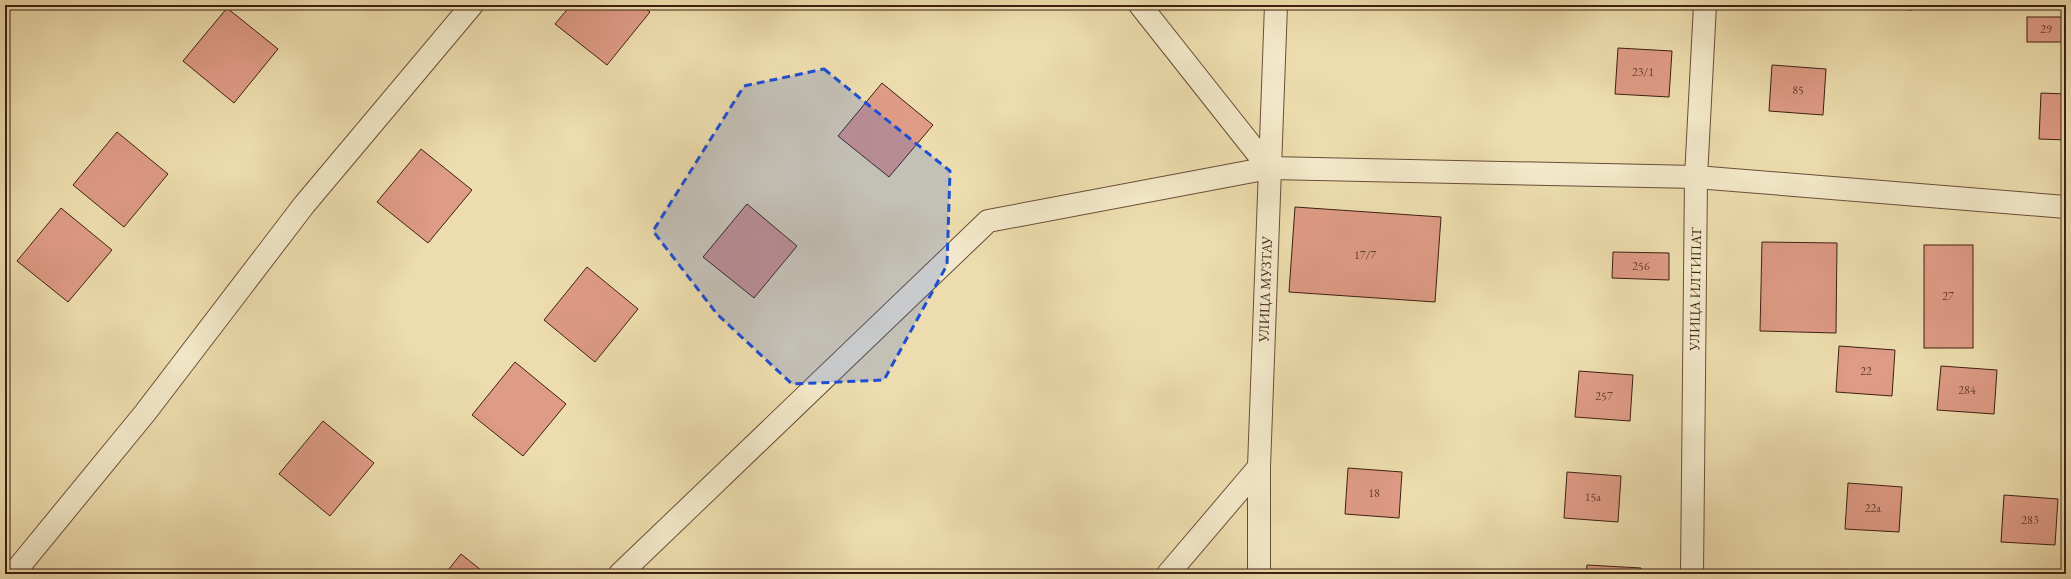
<svg xmlns="http://www.w3.org/2000/svg" width="2071" height="579" viewBox="0 0 2071 579" font-family="'EB Garamond',serif">
<style>
.building{fill:#de9b85;stroke:#3e1f11}
.lines{fill:none;stroke-linecap:round;stroke-linejoin:round}
.street-casing{stroke:#6a4e38;stroke-width:24}
.street{stroke:#f3e9ca;stroke-width:22}
.marked{fill:#1d4ed8;fill-opacity:0.2;stroke:#1d4ed8;stroke-width:3;stroke-dasharray:8 5;stroke-linejoin:round}
.labels{text-anchor:middle;stroke-width:3;stroke-linejoin:round;paint-order:stroke}
.number-label{font-size:12px;fill:#663e2e}
.street-label{font-size:14px;fill:#3e1f11;stroke:#f3e9ca}
</style>
<rect width="100%" height="100%" fill="#edddae"/>
<filter id="stains"><feTurbulence type="fractalNoise" baseFrequency=".005" numOctaves="4"/><feColorMatrix values="0 0 0 0 .2 0 0 0 0 .09 0 0 0 0 .02 0 0 0 .5 -.17"/></filter>
<radialGradient id="worn" r=".72"><stop offset=".6" stop-color="#630" stop-opacity="0"/><stop offset="1" stop-color="#630" stop-opacity=".3"/></radialGradient>
<!-- building -->
<g class="building">
<polygon points="571,5 641,5 650,12 607,65 555,24"/>
<polygon points="1858,5 1912,5 1912,10 1858,7"/>
<polygon points="227,8 278,49 234,103 183,61"/>
<rect x="2027" y="17" width="39" height="25"/>
<polygon points="1618,48 1672,51 1669,97 1615,94"/>
<polygon points="1772,65 1826,69 1823,115 1769,111"/>
<polygon points="882,83 933,125 889,177 838,136"/>
<polygon points="2041,93 2066,94 2066,140 2039,139"/>
<polygon points="117,132 168,174 124,227 73,185"/>
<polygon points="421,149 472,190 428,243 377,202"/>
<polygon points="747,204 797,246 754,298 703,257"/>
<polygon points="1295,207 1441,217 1435,302 1289,292"/>
<polygon points="61,208 112,250 68,302 17,261"/>
<polygon points="1762,242 1837,243 1836,333 1760,331"/>
<rect x="1924" y="245" width="49" height="103"/>
<polygon points="1613,252 1669,253 1669,280 1612,278"/>
<polygon points="587,267 638,309 595,362 544,320"/>
<polygon points="1839,346 1895,350 1892,396 1836,392"/>
<polygon points="515,362 566,404 523,456 472,415"/>
<polygon points="1941,366 1997,370 1994,414 1937,410"/>
<polygon points="1579,371 1633,375 1630,421 1575,417"/>
<polygon points="323,421 374,463 330,516 279,474"/>
<polygon points="1348,468 1402,472 1399,518 1345,514"/>
<polygon points="1567,472 1621,476 1618,522 1564,518"/>
<polygon points="1848,483 1902,487 1899,532 1845,529"/>
<polygon points="2004,495 2058,499 2055,545 2001,542"/>
<polygon points="461,554 486,574 445,574"/>
<polygon points="1587,565 1641,568 1641,574 1586,574"/>
<polygon points="663,570 668,574 659,574"/>
</g>
<g class="lines">
<defs>
<g id="street">
<polyline points="1140,5 1269,168"/>
<polyline points="13,574 145,413 304,205 472,5"/>
<polyline points="620,574 988,221 1269,168 1696,177 2066,207"/>
<polyline points="1168,574 1259,467"/>
<polyline points="1259,574 1259,467 1276,5"/>
<polyline points="1692,574 1696,177 1705,5"/>
</g>
</defs>
<!-- street casing -->
<use href="#street" class="street-casing"/>
<!-- street -->
<use href="#street" class="street"/>
</g>
<!-- marked area -->
<path class="marked" d="M 824,69 L 950,171 L 947,265 L 884,380 L 792,384 L 717,314 L 653,231 L 744,86 Z"/>
<g class="labels">
<!-- number labels -->
<g class="number-label">
<text x="2046" y="33">29</text>
<text x="1643" y="76">23/1</text>
<text x="1798" y="94">85</text>
<text x="1365" y="259">17/7</text>
<text x="1641" y="270">256</text>
<text x="1948" y="300">27</text>
<text x="1866" y="375">22</text>
<text x="1967" y="394">284</text>
<text x="1604" y="400">257</text>
<text x="1374" y="497">18</text>
<text x="1593" y="501">15а</text>
<text x="1873" y="512">22а</text>
<text x="2030" y="524">283</text>
</g>
<!-- street labels -->
<g class="street-label">
<text transform="translate(1265 289) rotate(-88)" y="5">УЛИЦА МУЗТАУ</text>
<text transform="translate(1695 289) rotate(-89)" y="5">УЛИЦА ИЛТИПАТ</text>
</g>
</g>
<!-- margin -->
<rect width="2071" height="579" fill="none" stroke="#edddae" stroke-width="20"/>
<rect x="6" y="6" width="2059" height="567" fill="none" stroke="#3e1f11" stroke-width="2"/>
<rect x="10" y="10" width="2051" height="559" fill="none" stroke="#3e1f11"/>
<rect width="100%" height="100%" filter="url(#stains)"/>
<rect width="100%" height="100%" fill="url(#worn)"/>
</svg>
